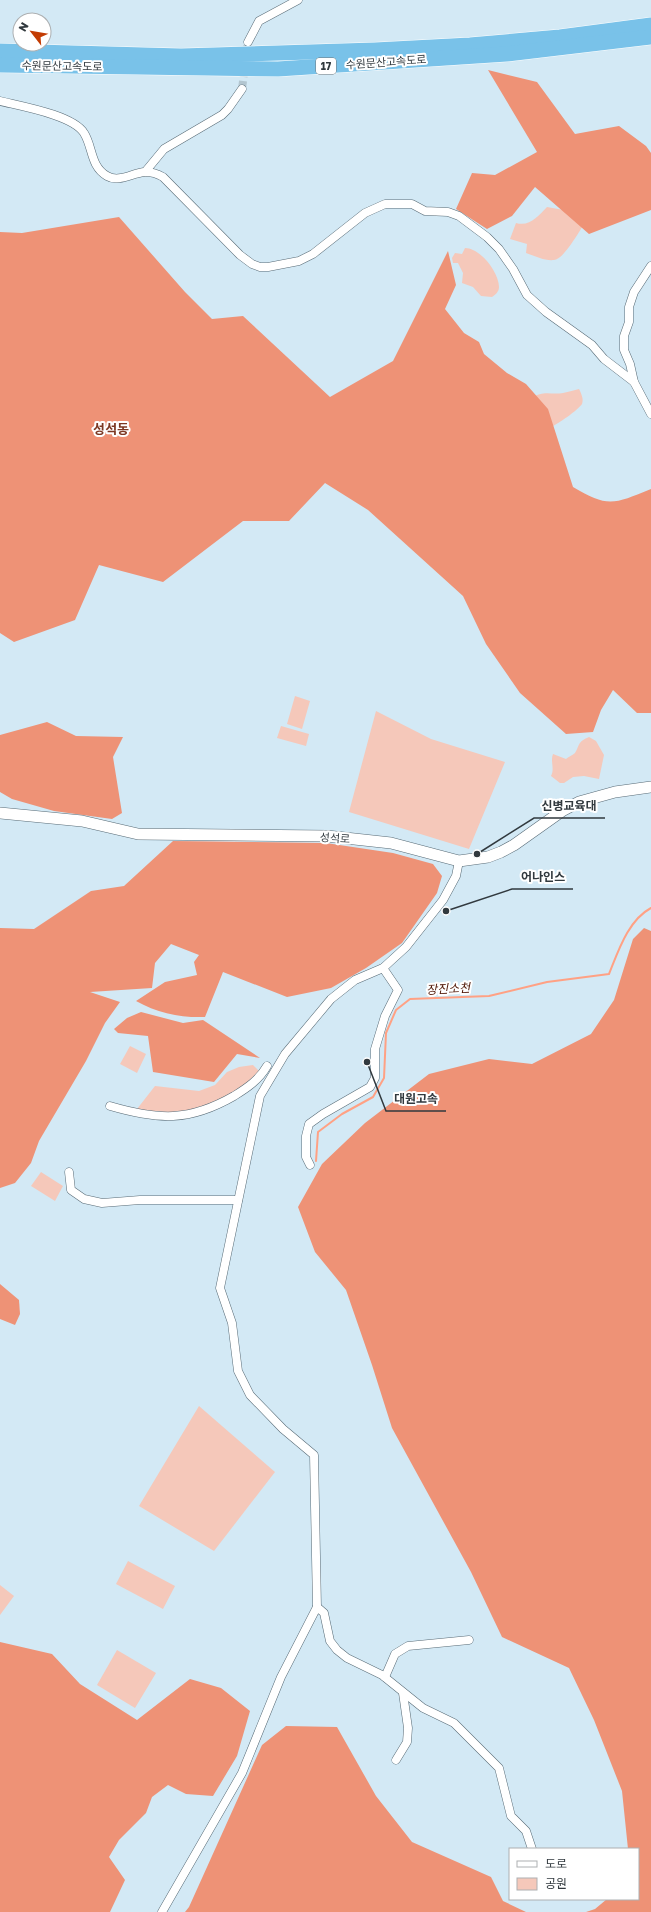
<svg xmlns="http://www.w3.org/2000/svg" width="651" height="1912" viewBox="0 0 651 1912" font-family="'Golos Text','Noto Sans KR',sans-serif">
<style>
.green{fill:#f5c8ba}
.forest{fill:#ee9276}
.lines{fill:none;stroke-linecap:round;stroke-linejoin:round}
.stream{stroke:#ffa184;stroke-width:2}
.street-tunnel{stroke:#b3c6d0;stroke-width:8;stroke-dasharray:8 4;stroke-linecap:butt}
.street-casing{stroke:#586b76;stroke-width:9}
.secondary-casing{stroke:#586b76;stroke-width:12}
.highway-casing{stroke:#fff;stroke-width:16}
.street{stroke:#fff;stroke-width:8}
.secondary{stroke:#fff;stroke-width:11}
.highway{stroke:#79c2e9;stroke-width:15}
.labels{text-anchor:middle;stroke-width:4;stroke-linejoin:round;paint-order:stroke}
.shield{fill:#fff;stroke:#6f7478;stroke-width:1}
.shield-label{font-size:10px;font-weight:bold;fill:#31393e}
.street-label{font-size:11px;fill:#31393e;stroke:#fff}
.water-label{font-size:12px;font-style:italic;fill:#4d1403;stroke:#fff}
.quarter-label{font-size:13px;font-weight:bold;fill:#7c3823;stroke:#fff}
.leader{fill:none;stroke:#31393e;stroke-width:1.5}
.callout-dot{fill:#31393e;stroke:#fff;stroke-width:1.5}
.callout-label{font-size:12px;text-anchor:middle;font-weight:bold;fill:#31393e;stroke:#fff;stroke-width:4;stroke-linejoin:round;paint-order:stroke}
</style>
<rect width="100%" height="100%" fill="#d3e9f5"/>
<!-- green -->
<g class="green">
<path d="M 547,207 L 569,211 L 584,224 C 579,232 563,260 554,260 C 544,261 535,256 526,253 L 527,244 L 510,239 L 516,223 C 530,227 538,216 547,207 Z"/>
<path d="M 465,248 C 480,248 499,272 499,287 C 499,292 495,295 492,297 L 481,296 L 473,287 L 462,283 L 463,273 L 458,263 L 453,263 L 452,258 L 455,253 L 462,254 Z"/>
<path d="M 579,389 C 581,393 584,399 582,404 C 578,410 558,424 551,427 L 532,398 C 543,390 551,395 563,393 C 569,392 574,390 579,389 Z"/>
<polygon points="295,696 310,701 302,729 287,724"/>
<polygon points="376,711 431,739 505,762 469,849 349,812"/>
<polygon points="281,726 309,734 306,746 277,738"/>
<path d="M 589,737 L 596,741 L 604,755 L 599,779 L 584,776 L 573,777 L 564,783 L 560,783 L 551,776 C 555,769 550,761 553,754 L 566,759 C 568,757 573,755 575,753 C 580,745 577,742 589,737 Z"/>
<polygon points="130,1046 146,1054 137,1073 120,1064"/>
<path d="M 253,1065 L 262,1074 C 251,1082 240,1093 227,1099 C 196,1114 170,1114 137,1109 L 155,1086 L 199,1091 L 215,1085 L 227,1072 L 239,1067 Z"/>
<polygon points="41,1172 63,1186 55,1201 31,1186"/>
<polygon points="199,1406 275,1472 214,1551 139,1506"/>
<polygon points="128,1561 175,1586 163,1609 116,1584"/>
<polygon points="0,1585 14,1596 0,1615"/>
<polygon points="117,1650 156,1673 135,1708 97,1685"/>
</g>
<!-- forest -->
<g class="forest">
<polygon points="488,70 537,82 575,134 619,126 646,146 651,153 651,210 589,234 535,187 512,216 487,229 456,209 472,173 495,175 537,152"/>
<path d="M 119,217 L 185,292 L 212,319 L 243,316 L 330,397 L 393,361 L 448,251 L 456,285 L 445,309 L 464,333 L 479,342 L 484,354 L 507,373 L 526,384 L 548,409 L 573,487 C 608,508 614,504 651,489 L 651,713 L 637,713 L 613,690 L 601,710 L 593,732 L 566,734 L 520,693 L 486,644 L 463,596 L 368,510 L 325,483 L 289,521 L 243,521 L 163,582 L 99,565 L 75,620 L 14,642 L 0,633 L 0,232 L 22,233 Z"/>
<polygon points="47,722 76,736 123,737 113,757 122,813 112,819 54,811 12,799 0,792 0,735"/>
<path d="M 173,841 L 326,843 L 393,853 L 433,864 L 442,876 L 437,893 L 402,943 L 366,968 L 331,988 L 287,997 L 223,972 L 205,1017 C 182,1018 157,1013 136,1001 L 165,982 L 197,975 L 194,962 L 199,955 L 171,944 L 155,963 L 152,988 L 90,992 L 120,1002 L 105,1023 L 86,1061 L 39,1141 L 31,1163 L 15,1183 L 0,1188 L 0,928 L 34,929 L 91,891 L 124,886 Z"/>
<polygon points="644,928 651,931 651,1912 586,1912 595,1909 607,1899 638,1899 638,1849 628,1849 622,1791 594,1720 569,1668 502,1637 471,1572 392,1428 372,1365 346,1290 315,1252 298,1207 322,1164 365,1123 429,1074 489,1059 532,1064 591,1034 614,1000 633,939"/>
<polygon points="141,1012 183,1023 203,1020 260,1058 237,1054 214,1082 153,1072 148,1036 118,1033 114,1029 127,1018"/>
<polygon points="0,1284 19,1300 20,1314 15,1325 0,1319"/>
<polygon points="0,1642 52,1654 80,1684 137,1720 190,1679 221,1688 250,1711 237,1756 213,1796 186,1794 168,1785 152,1797 146,1813 119,1840 109,1857 125,1880 110,1912 0,1912"/>
<polygon points="286,1726 337,1727 376,1796 412,1842 491,1877 503,1901 526,1912 185,1912 189,1907 262,1745"/>
</g>
<g class="lines">
<!-- stream -->
<path class="stream" d="M 316,1161 L 318,1132 L 342,1114 L 373,1097 L 384,1078 L 386,1033 L 396,1010 L 410,999 L 489,996 L 547,982 L 609,974 C 618,952 628,920 651,908"/>
<!-- street-tunnel -->
<polyline class="street-tunnel" points="242,89 248,42"/>
<defs>
<g id="street">
<polyline points="248,42 259,21 298,0"/>
<path d="M 0,101 C 20,106 73,115 84,133 C 93,147 90,166 107,176 C 119,183 132,173 145,172 C 151,172 158,174 163,177 L 240,255 L 252,264 L 260,267 L 268,267 L 299,261 L 313,254 L 365,213 L 385,204 L 412,204 L 425,211 L 448,212 L 459,216 L 487,237 L 499,249 L 513,269 L 527,295 L 546,312 L 592,345 L 604,359 L 634,382"/>
<polyline points="145,172 164,149 222,115 228,109 242,89"/>
<polyline points="651,266 634,292 629,307 629,322 624,336 624,350 630,364 634,382 651,414"/>
<path d="M 110,1106 C 158,1120 189,1122 234,1096 C 247,1088 259,1080 267,1066"/>
<polyline points="310,1165 306,1157 306,1136 309,1124 323,1114 370,1087 375,1078 375,1049 385,1016 398,990 383,968"/>
<polyline points="69,1172 71,1190 84,1199 102,1203 140,1200 238,1200"/>
<polyline points="317,1607 324,1613 330,1641 337,1650 347,1658 382,1675 423,1708 454,1723 499,1768 511,1816 526,1831 532,1849"/>
<polyline points="385,1677 395,1654 408,1646 469,1640"/>
<polyline points="396,1760 407,1742 408,1728 403,1693"/>
<polyline points="162,1912 242,1773 281,1677 317,1607 314,1455 283,1429 250,1395 238,1371 232,1323 220,1288 260,1096 285,1054 331,999 355,980 383,968 406,947 443,900 456,876 459,861"/>
</g>
<polyline id="secondary" points="0,813 82,821 138,834 327,836 391,843 459,861 488,857 501,852 514,845 562,811 579,802 615,792 651,787"/>
<g id="highway">
<polyline points="0,51 181,56 375,50 470,45 560,37 651,25"/>
<polyline points="0,65 278,69 507,54 651,37"/>
</g>
</defs>
<!-- street casing -->
<use href="#street" class="street-casing"/>
<!-- secondary casing -->
<use href="#secondary" class="secondary-casing"/>
<!-- highway casing -->
<use href="#highway" class="highway-casing"/>
<!-- street -->
<use href="#street" class="street"/>
<!-- secondary -->
<use href="#secondary" class="secondary"/>
<!-- highway -->
<use href="#highway" class="highway"/>
</g>
<g class="labels">
<!-- shield labels -->
<rect class="shield" x="316" y="58" width="20" height="16" rx="3"/>
<g class="shield-label">
<text x="326" y="70">17</text>
</g>
<!-- street labels -->
<g class="street-label">
<text transform="translate(386 62) rotate(-4)" y="4">수원문산고속도로</text>
<text transform="translate(62 66) rotate(1)" y="4">수원문산고속도로</text>
<text transform="translate(335 838) rotate(4)" y="4">성석로</text>
</g>
<!-- water labels -->
<g class="water-label">
<text transform="translate(448 989) rotate(-3)" y="4">장진소천</text>
</g>
<!-- quarter labels -->
<g class="quarter-label">
<text x="111" y="434">성석동</text>
</g>
</g>
<!-- callouts -->
<path class="leader" d="M477 854L534 818H605M446 911L512 889H573M367 1062L386 1111H446"/>
<g class="callout-dot">
<circle cx="477" cy="854" r="4"/>
<circle cx="446" cy="911" r="4"/>
<circle cx="367" cy="1062" r="4"/>
</g>
<g class="callout-label">
<text x="569" y="810">신병교육대</text>
<text x="543" y="881">어나인스</text>
<text x="416" y="1103">대원고속</text>
</g>
<!-- legend -->
<rect x="509" y="1848" width="130" height="52" fill="#ffffff" stroke="#adb0b2"/>
<rect x="517" y="1861" width="20" height="6" fill="#ffffff" stroke="#adb0b2"/>
<text x="545" y="1868" font-size="12" fill="#31393e">도로</text>
<rect x="517" y="1878" width="20" height="12" fill="#f5c8ba" stroke="#adb0b2"/>
<text x="545" y="1888" font-size="12" fill="#31393e">공원</text>
<!-- north arrow -->
<g transform="translate(32 32) rotate(301)"><circle r="19" fill="#ffffff" stroke="#adb0b2"/>
<path d="M0-3L7 15L0 10L-7 15Z" fill="#c33c03"/>
<text y="-6" font-size="11" font-weight="bold" text-anchor="middle" fill="#31393e">N</text>
</g>
</svg>
